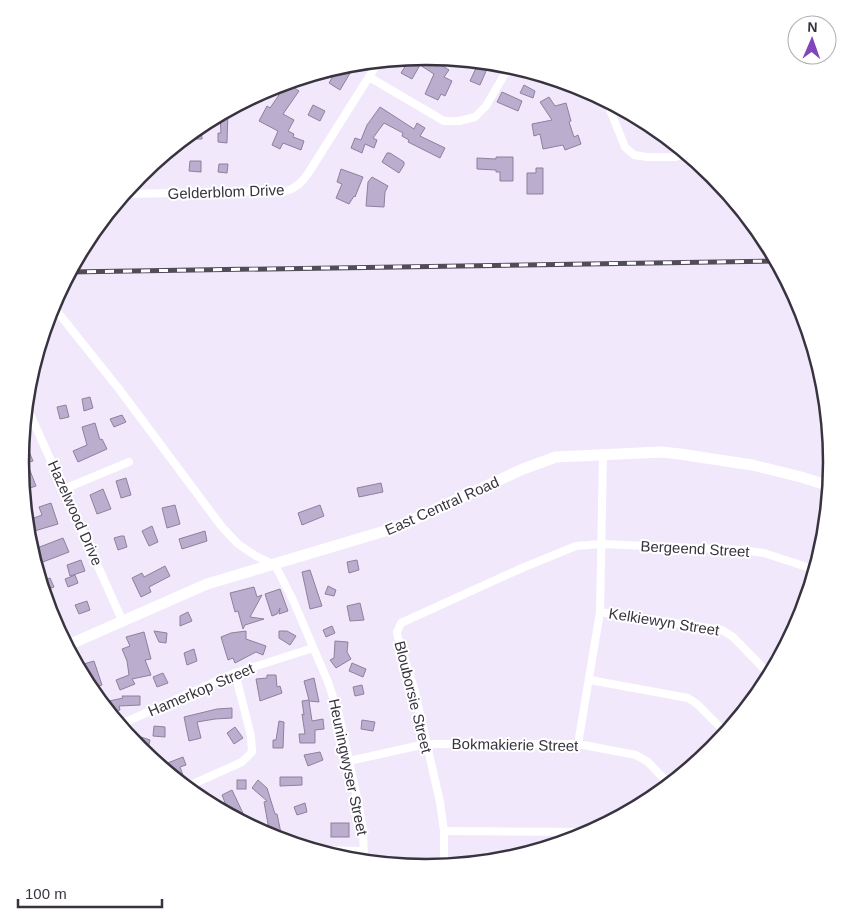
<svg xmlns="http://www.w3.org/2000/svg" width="852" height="924" viewBox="0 0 852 924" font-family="Helvetica,sans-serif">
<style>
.building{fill:#bbadcd;stroke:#8d819d}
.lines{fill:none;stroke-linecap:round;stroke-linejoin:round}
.street{stroke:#fff;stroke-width:8}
.secondary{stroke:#fff;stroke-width:11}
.rail-casing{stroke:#524c59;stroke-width:5}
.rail{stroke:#fff;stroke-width:3;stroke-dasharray:9;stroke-linecap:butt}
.labels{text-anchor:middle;stroke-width:4;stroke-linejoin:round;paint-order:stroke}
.street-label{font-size:15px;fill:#38333f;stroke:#fff}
.rim{fill:none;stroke:#38333f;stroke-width:2.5}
</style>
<rect width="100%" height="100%" fill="#f1e8fc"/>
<!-- building -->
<g class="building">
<polygon points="427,56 449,70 444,77 452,81 445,96 441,94 438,100 425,94 434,74 420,65 412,79 401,73 411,57"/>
<polygon points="476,61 490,62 480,85 470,81 476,68 472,67"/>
<polygon points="356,63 340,90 329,83 339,66"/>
<polygon points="286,82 299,91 283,114 294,120 288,131 294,134 293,137 304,141 301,150 283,143 280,149 272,145 278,131 259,121 267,106 270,108 279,95 266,90"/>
<polygon points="524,85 535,91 533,98 520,93"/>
<polygon points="502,92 522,101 518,111 497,102"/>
<polygon points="549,97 555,106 566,103 571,121 569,122 574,137 578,135 581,144 565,150 563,145 543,149 540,134 534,136 532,124 552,120 540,102"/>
<polygon points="313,105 325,111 320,121 308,115"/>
<polygon points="380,107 414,129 417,123 425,128 420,136 445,148 440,158 408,142 409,140 402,136 403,133 384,123 373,138 377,140 374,148 365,144 362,153 351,148 355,138 361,140 367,125"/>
<polygon points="228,110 227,143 218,142 218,133 221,133 220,114"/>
<polygon points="201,124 202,139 182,139"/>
<polygon points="387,153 390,153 404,162 404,165 399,173 382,162"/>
<polygon points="496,157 513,157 513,181 500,181 500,172 496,172 496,170 477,169 477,158 496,159"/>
<polygon points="190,161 201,161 201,172 189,171"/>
<polygon points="219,164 228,164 227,173 218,172"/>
<polygon points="536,168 543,168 543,194 527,194 527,173 536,173"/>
<polygon points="341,169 363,177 355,197 354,196 349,204 336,198 342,184 337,182"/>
<polygon points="372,177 388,186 385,192 384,207 366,206 368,182"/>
<polygon points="90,397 93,408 84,411 82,399"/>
<polygon points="66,405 69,417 60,419 57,407"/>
<polygon points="122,415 126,422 114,427 110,419"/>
<polygon points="95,423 100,440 102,439 107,449 78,462 73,451 87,445 82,427"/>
<polygon points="28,449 33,461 27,463 36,486 27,489 21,474 20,462 21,450 22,452"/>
<polygon points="126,478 131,495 121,498 116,481"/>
<polygon points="381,483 383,492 359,497 357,488"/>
<polygon points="103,489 111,509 97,514 90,495"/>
<polygon points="51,503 58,524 31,532 37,548 63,538 69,552 35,565 28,541 26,521 42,515 39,507"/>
<polygon points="175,505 180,524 167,528 162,508"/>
<polygon points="320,505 324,516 302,525 298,513"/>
<polygon points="152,526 158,542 149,546 142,531"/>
<polygon points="205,531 207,541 182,549 179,539"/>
<polygon points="121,536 124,536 127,547 118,550 114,538"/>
<polygon points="81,560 85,571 70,576 67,565"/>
<polygon points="357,560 359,570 349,573 347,562"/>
<polygon points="165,566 170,576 149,587 151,592 141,597 132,578 142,573 144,577"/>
<polygon points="310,570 322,606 310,609 302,572"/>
<polygon points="75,575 78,583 68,587 65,579"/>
<polygon points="50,578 54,587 46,590 42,581"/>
<polygon points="328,586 336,590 334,596 325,594"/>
<polygon points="254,587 257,597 262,595 250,617 264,619 245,625 243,629 238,611 235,612 230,593"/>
<polygon points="280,589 288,611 279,614 280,608 277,614 272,616 265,594"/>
<polygon points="87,601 90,610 79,614 75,605"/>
<polygon points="360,603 364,620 350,621 347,606"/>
<polygon points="188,612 192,621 180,626 180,616"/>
<polygon points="332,626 335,633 326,637 323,630"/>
<polygon points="154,631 167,633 166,643 159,642"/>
<polygon points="246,631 246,639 266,646 263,655 256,652 235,663 233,658 228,660 221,637 231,633"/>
<polygon points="279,631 287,631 296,636 290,645 279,638"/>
<polygon points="144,632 151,659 145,660 151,675 132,679 135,684 120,690 116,680 129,675 127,661 122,649 130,646 126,637"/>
<polygon points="335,641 348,642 347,652 351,659 336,668 330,660 334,658"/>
<polygon points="194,649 197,661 187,665 184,653"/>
<polygon points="94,661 102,685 90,689 77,666"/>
<polygon points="352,663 366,669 363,677 349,671"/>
<polygon points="163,673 168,683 157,687 153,677"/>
<polygon points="267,675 276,675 277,687 280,686 282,693 260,701 256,679 267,678"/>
<polygon points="314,678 319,702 309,701 312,721 323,719 324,729 315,730 315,743 300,743 299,734 305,734 302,714 304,715 302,701 309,700 304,681"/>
<polygon points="362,685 364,694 355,696 353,687"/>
<polygon points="122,696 140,696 140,705 119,706 120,710 112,712 110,706 105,706 105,702 123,698"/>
<polygon points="232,708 232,718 215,719 197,722 201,738 189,741 184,717 217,709"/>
<polygon points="362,720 375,722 373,731 361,729"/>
<polygon points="279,721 284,722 283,748 273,748 273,740 276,740"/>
<polygon points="154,726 165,727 165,737 153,736"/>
<polygon points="235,727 243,738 234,744 227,733"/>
<polygon points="141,737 150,740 148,748 138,745"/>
<polygon points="320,752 323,760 308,766 304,755"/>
<polygon points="183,757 186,765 180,767 184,778 177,780 169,774 165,764"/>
<polygon points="280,777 302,777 302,785 280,786"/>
<rect x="237" y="780" width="9" height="9"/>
<polygon points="258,780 267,788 275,814 277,814 281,833 270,835 264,802 267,801 252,788"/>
<polygon points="232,790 249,826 212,806 226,805 222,795"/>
<polygon points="305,803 307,812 297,815 294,807"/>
<rect x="331" y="823" width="18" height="14"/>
</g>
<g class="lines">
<!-- street -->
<g class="street">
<polyline points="369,77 444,121 459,121 475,117 486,106 510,65"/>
<polyline points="606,100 625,147 634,155 647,157 676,157 686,152"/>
<path d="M 123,194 L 286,191 C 297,188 303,181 309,172 L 379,61"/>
<polyline points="52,305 119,389 222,527 238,544 256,556 275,565 293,600 328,682 339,715 359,807 363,830 364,862"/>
<polyline points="26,405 122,620"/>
<polyline points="64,489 129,462"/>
<polyline points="600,612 722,630 733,637 770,675"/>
<polyline points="590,680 688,698 697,704 726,733"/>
<polyline points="119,725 235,673 313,648"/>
<polyline points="578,744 600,612 603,454"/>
<polyline points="349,761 426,744 578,744 636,755 648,762 670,785"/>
<polyline points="186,787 242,762 252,752 251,736 235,673"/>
<polyline points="444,831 590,832"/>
<polyline points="313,850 364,851"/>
<polyline points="444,866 444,831 440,802 414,688 398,638 397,632 401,623 522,568 576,546 601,544 742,550 764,553 816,570"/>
</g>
<!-- secondary -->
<polyline class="secondary" points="66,646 207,584 395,528 523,469 556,457 661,452 680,454 752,465 801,477 830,486"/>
<defs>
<polyline id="rail" points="69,272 777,261"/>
</defs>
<!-- rail casing -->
<use href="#rail" class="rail-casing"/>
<!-- rail -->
<use href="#rail" class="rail"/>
</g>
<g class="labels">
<!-- street labels -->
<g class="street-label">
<text transform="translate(226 192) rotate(-2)" y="5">Gelderblom Drive</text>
<text transform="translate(442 506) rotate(-24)" y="5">East Central Road</text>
<text transform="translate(75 513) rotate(66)" y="5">Hazelwood Drive</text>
<text transform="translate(695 549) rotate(3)" y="5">Bergeend Street</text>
<text transform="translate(664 622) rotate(9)" y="5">Kelkiewyn Street</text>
<text transform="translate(201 690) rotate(-23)" y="5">Hamerkop Street</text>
<text transform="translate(413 697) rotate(76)" y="5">Blouborsie Street</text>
<text transform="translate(515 745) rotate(1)" y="5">Bokmakierie Street</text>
<text transform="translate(348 767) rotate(78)" y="5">Heuningwyser Street</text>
</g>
</g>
<!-- crop -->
<path d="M0 0H852V924H0ZM29 462a397 397 0 1 1 794 0a397 397 0 1 1-794 0Z" fill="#fff" fill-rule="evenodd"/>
<path class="rim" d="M29 462a397 397 0 1 1 794 0a397 397 0 1 1-794 0Z"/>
<!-- north arrow -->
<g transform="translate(812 40) rotate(2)"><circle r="24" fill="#ffffff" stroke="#afadb2"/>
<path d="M0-4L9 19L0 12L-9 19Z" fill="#8345bb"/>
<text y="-8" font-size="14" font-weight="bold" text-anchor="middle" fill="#38333f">N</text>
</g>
<!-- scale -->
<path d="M18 899v8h144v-8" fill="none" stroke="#38333f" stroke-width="2.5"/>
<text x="25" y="899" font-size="15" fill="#38333f" stroke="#ffffff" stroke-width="4" paint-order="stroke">100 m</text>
</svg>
